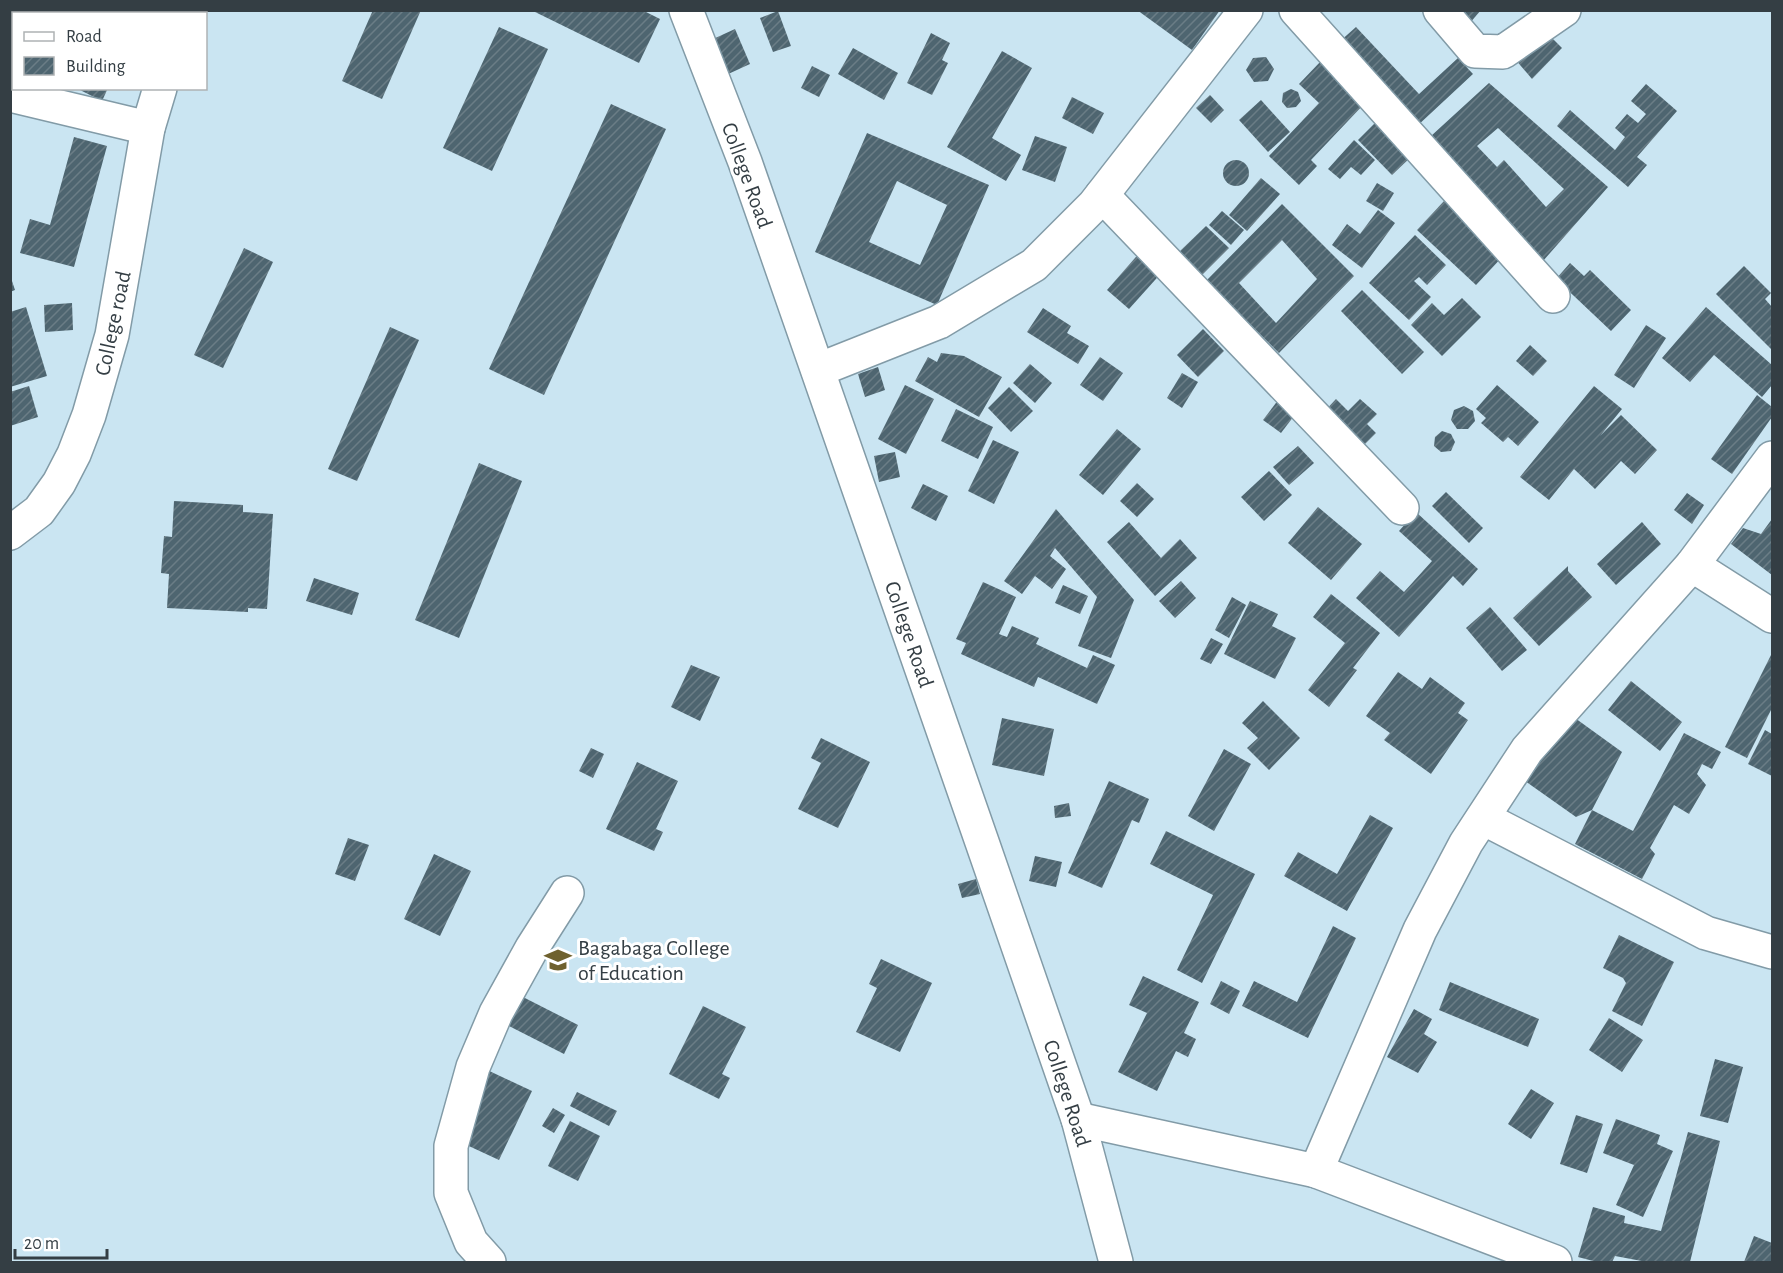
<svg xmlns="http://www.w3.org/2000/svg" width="1783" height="1273" viewBox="0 0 1783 1273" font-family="'Alegreya Sans',sans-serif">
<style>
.building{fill:url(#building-hatch);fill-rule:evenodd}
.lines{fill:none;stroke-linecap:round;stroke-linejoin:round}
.minor-casing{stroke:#829ba7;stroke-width:36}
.tertiary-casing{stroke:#829ba7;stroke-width:36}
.minor{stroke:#fff;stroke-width:33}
.tertiary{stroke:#fff;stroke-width:33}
.labels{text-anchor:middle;stroke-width:6;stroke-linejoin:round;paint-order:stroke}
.street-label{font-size:22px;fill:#343e44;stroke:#fff}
.poi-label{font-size:22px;fill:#343e44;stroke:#fff;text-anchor:start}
</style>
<defs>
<pattern id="building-hatch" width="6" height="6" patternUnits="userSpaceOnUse" patternTransform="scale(1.5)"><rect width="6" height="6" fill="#4e6570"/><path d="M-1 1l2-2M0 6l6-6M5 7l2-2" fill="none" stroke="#6b7d86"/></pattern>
</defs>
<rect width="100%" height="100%" fill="#cae5f2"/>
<!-- building -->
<g class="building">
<polygon points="10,10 40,10 39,14 14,14 12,66 10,65"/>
<polygon points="373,10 421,10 382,99 342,81"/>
<polygon points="531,10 642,10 660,19 639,63"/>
<polygon points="1137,10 1220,10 1192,50"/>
<polygon points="1456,10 1481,10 1469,24"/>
<polygon points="778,11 791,46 773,52 760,18"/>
<polygon points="499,27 548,49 492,171 443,148"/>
<polygon points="1356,27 1419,94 1458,58 1473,74 1416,127 1338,43"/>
<polygon points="1541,27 1562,48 1532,79 1509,52"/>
<polygon points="735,29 750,64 726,75 711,40"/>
<polygon points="931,33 950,43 942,60 948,63 932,95 907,83"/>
<polygon points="853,48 898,73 884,100 838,74"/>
<polygon points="1002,51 1032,68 992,138 1021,155 1006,181 947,147"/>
<polygon points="1266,57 1274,69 1268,81 1254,82 1246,70 1253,58"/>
<polygon points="1321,61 1365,103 1311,160 1317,166 1299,185 1269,156 1319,103 1299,84"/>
<polygon points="812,66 830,75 819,97 801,88"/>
<path d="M 1489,83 L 1608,187 L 1543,261 L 1431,136 ZM 1498,128 L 1564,189 L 1546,207 L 1504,160 L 1497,167 L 1477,146 Z"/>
<polygon points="1646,84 1677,111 1637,157 1647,165 1628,187 1557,126 1570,110 1615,150 1625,137 1615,128 1627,114 1638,123 1646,114 1631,101"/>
<polygon points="76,88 108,88 102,101"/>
<polygon points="1291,89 1298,92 1301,101 1296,107 1287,108 1282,102 1283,93"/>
<polygon points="1210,95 1224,110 1211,123 1196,108"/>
<polygon points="1072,97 1104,113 1093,134 1062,118"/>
<polygon points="1261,100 1290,132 1268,152 1239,120"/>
<polygon points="611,104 666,129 544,395 489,369"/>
<polygon points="1379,119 1414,154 1392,175 1358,140"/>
<path d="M 867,133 L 989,185 L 937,305 L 815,252 ZM 897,181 L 947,205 L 920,265 L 869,242 Z"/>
<polygon points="1035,136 1067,147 1055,182 1022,170"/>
<polygon points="74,137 107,146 74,267 20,253 30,219 50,225"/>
<polygon points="1354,140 1375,160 1361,175 1351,167 1340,179 1328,169"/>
<circle cx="1236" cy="173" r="13"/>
<polygon points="1261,178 1280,194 1247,231 1229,215"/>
<polygon points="1377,183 1394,193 1383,211 1366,201"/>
<polygon points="1445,200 1504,255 1476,285 1417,230"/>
<path d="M 1282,204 L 1354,276 L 1279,353 L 1206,281 ZM 1282,240 L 1317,279 L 1276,323 L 1239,283 Z"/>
<polygon points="1378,210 1395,223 1362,268 1332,245 1347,224 1360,234"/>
<polygon points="1222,211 1244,230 1231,245 1209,225"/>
<polygon points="1206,226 1229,248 1202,275 1179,252"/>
<polygon points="1415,235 1446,265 1427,285 1419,277 1414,281 1431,297 1409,320 1369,283"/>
<polygon points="244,248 273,262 223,368 194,355"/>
<polygon points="1142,250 1164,270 1129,309 1107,290"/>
<polygon points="1570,263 1584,276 1590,270 1631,310 1611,331 1556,279"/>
<polygon points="1744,266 1771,293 1765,299 1772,307 1772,350 1716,294"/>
<polygon points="10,275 15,290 10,292"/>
<polygon points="1362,290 1424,352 1402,374 1341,311"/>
<polygon points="1462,298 1481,317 1442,356 1411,325 1432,303 1444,315"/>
<polygon points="72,303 73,330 45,332 44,305"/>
<polygon points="26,307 47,376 10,387 10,312"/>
<polygon points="1706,307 1772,365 1772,385 1762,397 1714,355 1690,382 1662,358"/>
<polygon points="1043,308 1071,326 1067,333 1089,346 1078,364 1027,332"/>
<polygon points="1646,325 1666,338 1634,388 1614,375"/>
<polygon points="390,327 419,340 357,481 328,469"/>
<polygon points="1203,329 1224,351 1198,377 1177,355"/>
<polygon points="1530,345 1547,361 1533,376 1516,361"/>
<polygon points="941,353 964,356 1002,377 979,417 915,381 928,357 937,362"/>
<polygon points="1100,357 1123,373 1103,401 1080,385"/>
<polygon points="1030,364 1052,383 1035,403 1013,383"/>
<polygon points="878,367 885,390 865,397 858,374"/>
<polygon points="1182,373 1198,382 1182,408 1167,398"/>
<polygon points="905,385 934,399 906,454 878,439"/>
<polygon points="1497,385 1539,422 1518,446 1508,437 1503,442 1481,423 1486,418 1476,409"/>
<polygon points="29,386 38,417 10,426 10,392"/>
<polygon points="1594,386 1622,409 1600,436 1621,415 1657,450 1635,474 1621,461 1595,489 1574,469 1549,500 1520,477"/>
<polygon points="1009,387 1033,411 1011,432 988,408"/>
<polygon points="1282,395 1300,408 1281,433 1263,420"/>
<polygon points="1757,395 1772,407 1772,417 1732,474 1711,459"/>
<polygon points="1336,399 1348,411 1360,399 1377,414 1367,424 1376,433 1360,449 1323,413"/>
<polygon points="1464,406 1473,411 1475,421 1468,429 1457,429 1451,420 1454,410"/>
<polygon points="956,409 993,427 978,459 941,441"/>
<polygon points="1117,429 1141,449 1103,495 1079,475"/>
<polygon points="1442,431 1451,434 1455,442 1451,451 1441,452 1434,446 1435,437"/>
<polygon points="993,440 1019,452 994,504 968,491"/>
<polygon points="1298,446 1314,463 1289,485 1273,467"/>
<polygon points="895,452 900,477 879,482 874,456"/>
<polygon points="479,463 522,481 459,638 415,620"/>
<polygon points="1269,471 1292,495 1264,521 1241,497"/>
<polygon points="1137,483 1154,499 1137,517 1120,501"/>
<polygon points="923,484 948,496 936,521 911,508"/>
<polygon points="1446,492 1483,528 1469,543 1432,506"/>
<polygon points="1687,493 1704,505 1692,524 1674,510"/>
<polygon points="174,501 243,505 243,512 273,514 267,609 248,608 248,612 167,608 169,574 161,573 164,536 172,537"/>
<polygon points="1318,507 1362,544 1331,580 1288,543"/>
<polygon points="1056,509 1134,600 1111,658 1078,646 1097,597 1055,548 1050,556 1066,569 1052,589 1035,576 1022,594 1004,581"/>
<polygon points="1416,512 1478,569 1463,586 1453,576 1399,637 1356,598 1380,571 1404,592 1432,561 1399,531"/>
<polygon points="1772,519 1772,575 1731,544 1743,528 1761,534"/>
<polygon points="1129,522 1161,558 1180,539 1197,558 1155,596 1107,542"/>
<polygon points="1642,522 1661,544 1616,585 1597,564"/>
<polygon points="1568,566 1568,571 1592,597 1539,646 1513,618"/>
<polygon points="314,578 359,593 352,615 306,601"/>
<polygon points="1181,581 1196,598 1175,618 1159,601"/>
<polygon points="983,582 1016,597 999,634 1007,637 1012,626 1039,638 1036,644 1087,668 1093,655 1115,665 1097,704 1038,677 1034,687 961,654 966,643 956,639"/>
<polygon points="1063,585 1088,596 1080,614 1055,603"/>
<polygon points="1331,594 1380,633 1353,668 1357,670 1329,707 1308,690 1345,643 1313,617"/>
<polygon points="1232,597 1246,605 1229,638 1215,630"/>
<polygon points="1250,601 1278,614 1272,626 1296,638 1275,679 1224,654"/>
<polygon points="1490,607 1527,650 1502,671 1466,628"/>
<polygon points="1211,638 1223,644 1211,664 1200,659"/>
<polygon points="1772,653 1772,708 1747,758 1725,747"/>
<polygon points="691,665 720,677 700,721 671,707"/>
<polygon points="1398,672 1422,689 1430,677 1465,703 1458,713 1468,720 1431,774 1384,740 1390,733 1366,716"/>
<polygon points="1631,681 1682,722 1660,751 1608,710"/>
<polygon points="1263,701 1300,738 1269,770 1247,748 1258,738 1242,723"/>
<polygon points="1568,713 1622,752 1592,810 1576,817 1521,778"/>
<polygon points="1002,718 1054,729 1044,776 992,765"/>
<polygon points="1765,730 1772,734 1772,776 1748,764"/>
<polygon points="1684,733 1721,752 1712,769 1702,764 1697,774 1706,785 1689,814 1674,805 1650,848 1655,854 1642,879 1575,844 1592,810 1633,831"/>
<polygon points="821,738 870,762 838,828 798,809 821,763 811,758"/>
<polygon points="591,748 604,754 593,778 579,771"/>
<polygon points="1224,749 1251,764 1214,831 1188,816"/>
<polygon points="637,762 678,781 656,829 663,832 654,851 606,829"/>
<polygon points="1109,781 1149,799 1139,823 1132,820 1102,888 1068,873"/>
<polygon points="1069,803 1071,816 1055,818 1054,806"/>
<polygon points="1370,815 1393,828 1347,911 1284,876 1298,852 1337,874"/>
<polygon points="1166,831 1255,874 1202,983 1177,970 1213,895 1150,864"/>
<polygon points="348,838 369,845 355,881 335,874"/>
<polygon points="434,854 471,871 440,936 404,919"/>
<polygon points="1035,856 1062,862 1056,887 1029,881"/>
<polygon points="976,879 980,894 962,898 958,884"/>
<polygon points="1333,926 1356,938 1308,1038 1242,1006 1254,981 1297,1002"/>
<polygon points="1619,935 1674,962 1642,1026 1612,1011 1626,983 1623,978 1603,968"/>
<polygon points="881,959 932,983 900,1052 856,1032 877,988 869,984"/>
<polygon points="1143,976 1199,1002 1184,1033 1196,1039 1188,1057 1176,1051 1157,1091 1118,1072 1147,1013 1129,1005"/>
<polygon points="1221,981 1240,991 1229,1014 1210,1004"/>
<polygon points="1450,982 1539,1019 1528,1047 1439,1010"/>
<polygon points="519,995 578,1025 564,1054 505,1024"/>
<polygon points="703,1006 746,1027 722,1074 730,1078 719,1099 669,1074"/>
<polygon points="1414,1009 1432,1019 1424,1034 1437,1042 1418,1073 1387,1057"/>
<polygon points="1609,1018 1643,1040 1622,1072 1589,1050"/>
<polygon points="1715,1059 1743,1067 1728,1123 1700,1116"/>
<polygon points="483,1068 532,1091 499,1160 458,1141"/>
<polygon points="1531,1089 1554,1103 1531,1139 1508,1124"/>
<polygon points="577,1092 617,1111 609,1126 570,1106"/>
<polygon points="553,1108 565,1115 554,1133 542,1126"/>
<polygon points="1576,1115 1603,1124 1587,1173 1560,1164"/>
<polygon points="1616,1119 1660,1135 1657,1144 1673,1151 1643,1217 1616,1205 1634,1165 1603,1153"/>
<polygon points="570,1121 600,1136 578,1181 548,1166"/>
<polygon points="1688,1132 1720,1141 1690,1262 1647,1262 1615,1256 1612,1262 1597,1262 1578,1257 1593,1207 1625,1216 1624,1223 1661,1231"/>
<polygon points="1754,1236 1772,1243 1772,1262 1744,1262"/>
</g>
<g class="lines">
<defs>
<g id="minor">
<polyline points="1296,10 1553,296"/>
<polyline points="1440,10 1475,51 1503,52 1564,10"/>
<polyline points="184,14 184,10"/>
<polyline points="10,95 148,128"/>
<polyline points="1102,195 1402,508"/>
<polyline points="818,370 939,322 1034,265 1094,205 1246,10"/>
<polyline points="10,533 39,511 59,483 74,454 89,415 112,335 148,128 160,88"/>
<polyline points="1692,565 1772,616"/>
<polyline points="1483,818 1706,933 1772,952"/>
<polyline points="1078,1119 1316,1171 1555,1262"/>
<polyline points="1316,1171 1420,930 1466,843 1527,750 1692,565 1772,458"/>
<polyline points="489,1262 471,1242 451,1193 451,1146 473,1067 496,1013 532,948 567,893"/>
</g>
<polyline id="tertiary" points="686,10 745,162 982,842 1078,1119 1116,1262"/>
</defs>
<!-- minor casing -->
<use href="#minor" class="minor-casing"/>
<!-- tertiary casing -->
<use href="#tertiary" class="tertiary-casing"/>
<!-- minor -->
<use href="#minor" class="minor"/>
<!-- tertiary -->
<use href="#tertiary" class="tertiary"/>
</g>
<!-- icons -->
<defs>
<symbol id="university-bare" viewBox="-9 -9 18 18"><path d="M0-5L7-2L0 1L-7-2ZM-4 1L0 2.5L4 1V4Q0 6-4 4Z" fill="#6f612e" stroke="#fff" stroke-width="2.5" paint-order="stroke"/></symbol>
</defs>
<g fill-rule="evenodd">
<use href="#university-bare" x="539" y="941" width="38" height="38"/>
</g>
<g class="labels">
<!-- street labels -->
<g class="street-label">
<text transform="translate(748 175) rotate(70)" y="8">College Road</text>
<text transform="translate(112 323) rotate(-78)" y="8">College road</text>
<text transform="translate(910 634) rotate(71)" y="8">College Road</text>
<text transform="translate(1068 1093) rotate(72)" y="8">College Road</text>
</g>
<!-- poi labels -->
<g class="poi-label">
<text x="578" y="955">Bagabaga College<tspan x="578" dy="25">of Education</tspan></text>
</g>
</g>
<!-- border -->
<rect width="1783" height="1273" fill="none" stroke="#343e44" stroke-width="24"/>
<!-- legend -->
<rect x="12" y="12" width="195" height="78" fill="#ffffff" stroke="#aeb2b4" stroke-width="1.5"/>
<rect x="24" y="32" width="30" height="9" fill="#ffffff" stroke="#aeb2b4" stroke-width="1.5"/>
<text x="66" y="42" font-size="18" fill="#343e44">Road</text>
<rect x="24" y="57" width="30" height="18" fill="url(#building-hatch)" stroke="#aeb2b4" stroke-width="1.5"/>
<text x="66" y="72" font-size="18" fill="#343e44">Building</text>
<!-- scale -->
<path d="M15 1249v9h92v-9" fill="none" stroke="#343e44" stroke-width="3"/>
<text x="24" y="1249" font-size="18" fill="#343e44" stroke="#ffffff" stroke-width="4.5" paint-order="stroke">20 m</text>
</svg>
